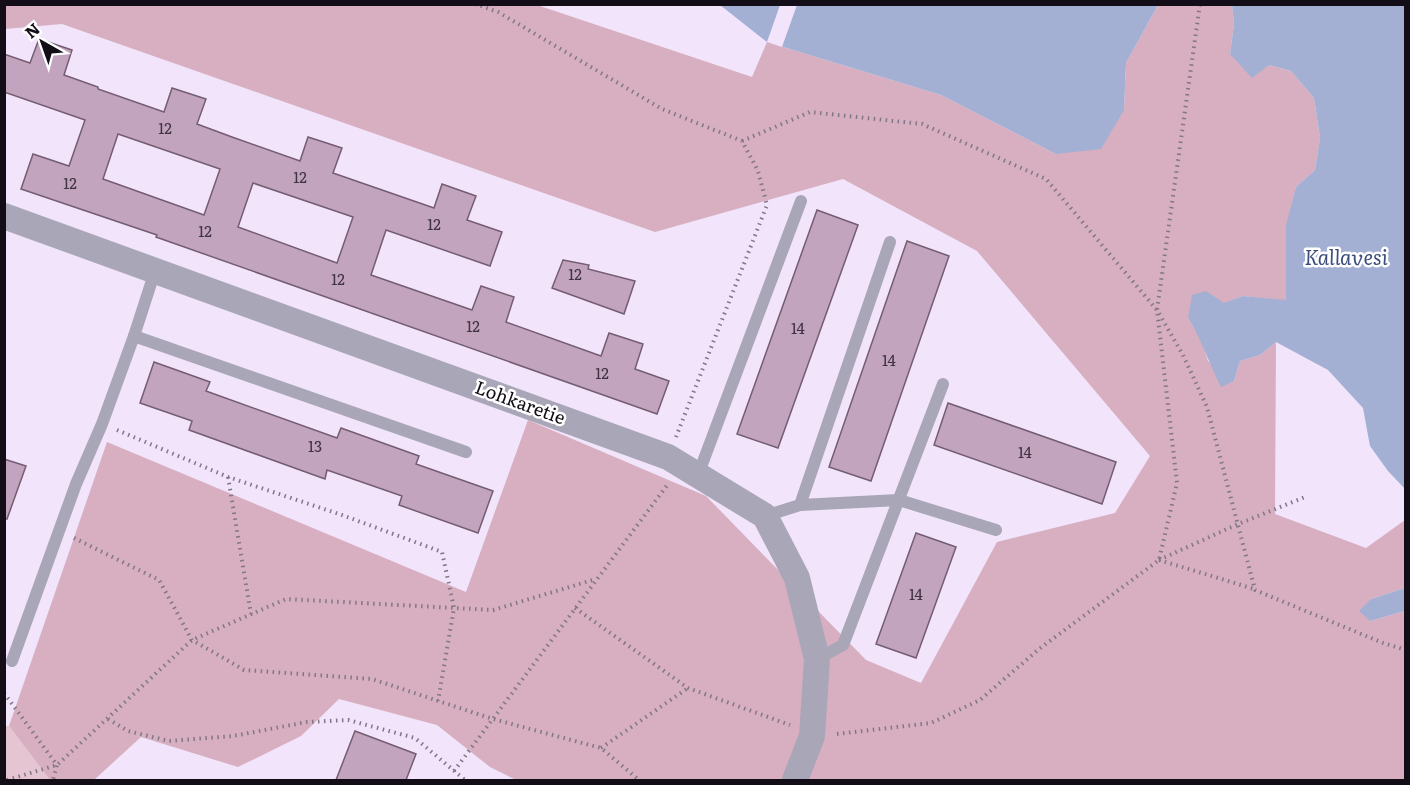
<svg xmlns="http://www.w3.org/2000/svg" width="1410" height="785" viewBox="0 0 1410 785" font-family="Literata,serif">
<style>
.green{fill:#e6c5d2}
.forest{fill:#d7afc0}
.water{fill:#a3b0d3}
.pier{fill:#f1e4fb}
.building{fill:#c3a4bf;stroke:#745d71;stroke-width:1.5;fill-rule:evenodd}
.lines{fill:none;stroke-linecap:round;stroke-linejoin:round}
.path{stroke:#817787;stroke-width:4;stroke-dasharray:1.5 4.5;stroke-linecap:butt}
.lane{stroke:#a8a6b7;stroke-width:12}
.street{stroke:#a8a6b7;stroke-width:26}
.labels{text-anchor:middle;stroke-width:5;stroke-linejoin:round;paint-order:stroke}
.number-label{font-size:15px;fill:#3f3341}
.street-label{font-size:18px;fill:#130d17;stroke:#fff}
.water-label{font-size:20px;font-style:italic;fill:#3c4d7c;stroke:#fff}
</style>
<rect width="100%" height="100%" fill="#f1e4fb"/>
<!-- green -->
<polygon class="green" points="4,726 9,726 50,780 5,780"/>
<!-- forest -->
<polygon class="forest" points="5,4 537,5 752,77 767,42 941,95 1056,154 1124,110 1126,63 1158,5 1232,5 1234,24 1230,54 1291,71 1314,98 1320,138 1315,170 1296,187 1287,225 1286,301 1243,296 1188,318 1201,339 1208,361 1234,381 1240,361 1260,355 1276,342 1275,514 1366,548 1405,520 1405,588 1371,599 1370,621 1405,611 1405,780 516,780 490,767 437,725 339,699 301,736 238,767 141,737 94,780 50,780 9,726 107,442 466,592 528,420 706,496 866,660 921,683 997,542 1115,513 1150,456 977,251 843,179 655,232 62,24 5,29"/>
<!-- water -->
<g class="water">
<polygon points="720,5 1158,5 1126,63 1124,110 1101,149 1056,154 941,95 767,42"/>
<path d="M 1232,5 L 1405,5 L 1405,489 L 1388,471 L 1370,446 L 1363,408 L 1328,370 L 1276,342 L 1260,355 L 1240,361 L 1234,381 L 1221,387 C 1209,364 1202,340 1188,318 L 1192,295 L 1206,291 L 1224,303 L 1243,296 L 1286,300 L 1286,225 L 1296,187 L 1315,170 L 1320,138 L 1314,98 L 1291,71 L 1269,65 L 1252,78 L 1230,54 L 1234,24 Z"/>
<polygon points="1405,588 1405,611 1370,621 1359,611 1371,599"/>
</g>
<!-- pier -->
<polygon class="pier" points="780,5 797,5 782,47 767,42"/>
<!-- building -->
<g class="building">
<path d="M 39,39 L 72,50 L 64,75 L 98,87 L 98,89 L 164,112 L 172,88 L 206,99 L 197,124 L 232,137 L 300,161 L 308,137 L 342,148 L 333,173 L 434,208 L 442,184 L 476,196 L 467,220 L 502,232 L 490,266 L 386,230 L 371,275 L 472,310 L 481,286 L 514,297 L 506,322 L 601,356 L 609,333 L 643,344 L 635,369 L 669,381 L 657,414 L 156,237 L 157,235 L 21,189 L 33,154 L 69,166 L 85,120 L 4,92 L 4,54 L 30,63 ZM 118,134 L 220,169 L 204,215 L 103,179 ZM 253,183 L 353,217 L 337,263 L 238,227 Z"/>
<polygon points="817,210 858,225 778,448 737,434"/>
<polygon points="907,241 949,256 871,481 829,467"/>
<polygon points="563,260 589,265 588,269 635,281 624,314 552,288"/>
<polygon points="154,362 210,382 206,391 337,438 341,428 419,456 416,464 493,491 478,533 399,505 402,496 327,470 325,479 189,430 192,421 140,403"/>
<polygon points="948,403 1116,462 1102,504 934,445"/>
<polygon points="4,459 26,466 7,519 4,518"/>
<polygon points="916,533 956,547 916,658 876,644"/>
<polygon points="355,731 416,754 406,780 336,780"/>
</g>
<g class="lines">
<!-- path -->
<g class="path">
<polyline points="475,4 498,12 662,109 742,141 758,171 767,205 676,437"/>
<polyline points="742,141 810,112 922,124 1046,179 1157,310 1183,355 1207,407 1255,590 1383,643 1406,650"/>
<polyline points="117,430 228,477 342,515 442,552 454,608 438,701"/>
<polyline points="228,477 251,614"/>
<polyline points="74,538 159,580 192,640 244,670 372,679 493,719 601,748 639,780"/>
<polyline points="1159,560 1238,524 1305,497"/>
<polyline points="1159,560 1254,589"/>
<polyline points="575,608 688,688 790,725"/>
<polyline points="4,693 57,765 53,780"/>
<polyline points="108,719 128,731 169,741 233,736 307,722 348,720 415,738 465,780"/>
<polyline points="837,734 931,723 980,700 1039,649 1159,560 1177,483 1157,310 1200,4"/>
<polyline points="601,748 688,688"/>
<polyline points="454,771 668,484"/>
<polyline points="7,780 57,765 192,640 286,599 493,610 596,579"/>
</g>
<!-- lane -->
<g class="lane">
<polyline points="134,336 466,452"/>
<polyline points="698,475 801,201"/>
<polyline points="800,505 899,500 996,530"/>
<polyline points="765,516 800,505 890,242"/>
<polyline points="817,659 843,645 943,384"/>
<polyline points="12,661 76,484 102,424 134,336 155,271"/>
</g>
<!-- street -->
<polyline class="street" points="4,216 668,457 765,516 797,578 817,659 812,736 795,780"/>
</g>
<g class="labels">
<!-- number labels -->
<g class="number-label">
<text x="165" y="134">12</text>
<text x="300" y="183">12</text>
<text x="70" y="189">12</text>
<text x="434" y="230">12</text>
<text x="205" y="237">12</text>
<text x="575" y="280">12</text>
<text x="338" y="285">12</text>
<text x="473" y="332">12</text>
<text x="798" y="334">14</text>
<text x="889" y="366">14</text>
<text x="602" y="379">12</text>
<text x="315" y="452">13</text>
<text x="1025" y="458">14</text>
<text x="916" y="600">14</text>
</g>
<!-- street labels -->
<g class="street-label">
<text transform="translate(520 403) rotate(20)" y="6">Lohkaretie</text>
</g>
<!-- water labels -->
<g class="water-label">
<text x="1346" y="265">Kallavesi</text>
</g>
</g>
<!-- border -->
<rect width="1410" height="785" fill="none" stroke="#130d17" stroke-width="12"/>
<!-- north arrow -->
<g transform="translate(42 42) rotate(320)" stroke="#ffffff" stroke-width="4.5" paint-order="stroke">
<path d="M0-4.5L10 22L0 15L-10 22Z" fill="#130d17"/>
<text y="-9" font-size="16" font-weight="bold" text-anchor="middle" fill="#130d17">N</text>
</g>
</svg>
